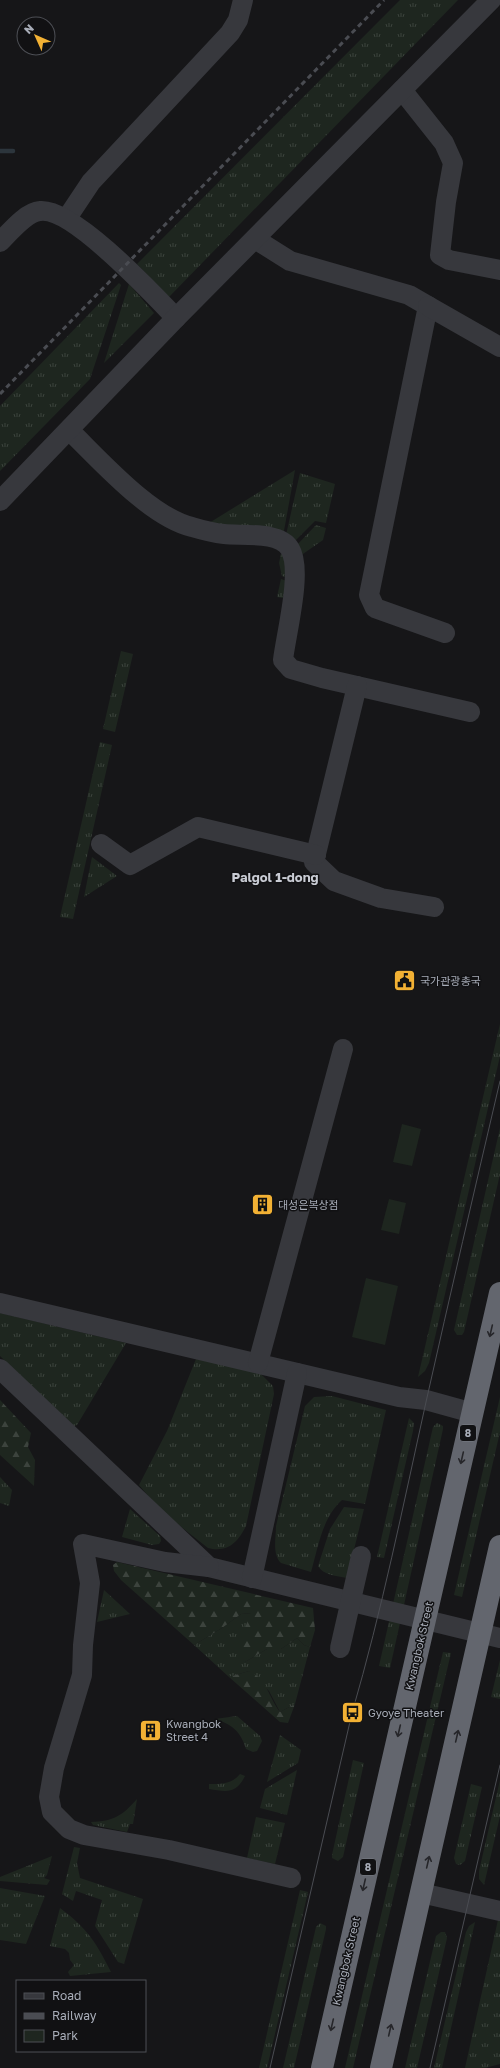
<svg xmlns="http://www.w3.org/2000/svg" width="500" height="2068" viewBox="0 0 500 2068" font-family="'Golos Text','Noto Sans KR',sans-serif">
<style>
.grass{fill:url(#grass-tufts)}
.forest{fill:url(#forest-firs)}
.park{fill:#1e261f}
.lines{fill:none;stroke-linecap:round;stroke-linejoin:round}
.stream{stroke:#2c353c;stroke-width:4.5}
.minor{stroke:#37383d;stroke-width:20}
.highway{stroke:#63666e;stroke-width:22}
.tram{stroke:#4a4c52;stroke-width:1}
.rail{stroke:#4a4c52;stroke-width:3;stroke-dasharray:5 4;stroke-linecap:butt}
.oneway{stroke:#26262a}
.labels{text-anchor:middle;stroke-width:3;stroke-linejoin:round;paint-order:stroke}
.shield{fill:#111113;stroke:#7b7e86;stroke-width:1}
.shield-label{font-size:10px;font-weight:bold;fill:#a8adb8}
.poi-label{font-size:11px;fill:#a8adb8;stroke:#111113;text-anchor:start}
.street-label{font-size:11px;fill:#a8adb8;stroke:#111113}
.quarter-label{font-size:13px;font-weight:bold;fill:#c9ccd4;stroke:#111113}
</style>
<defs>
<pattern id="grass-tufts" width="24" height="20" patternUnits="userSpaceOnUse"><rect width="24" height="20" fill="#1e261f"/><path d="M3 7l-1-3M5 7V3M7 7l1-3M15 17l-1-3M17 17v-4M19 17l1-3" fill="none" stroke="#3c433d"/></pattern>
<pattern id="forest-firs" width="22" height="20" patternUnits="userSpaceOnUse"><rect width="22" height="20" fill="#1e261f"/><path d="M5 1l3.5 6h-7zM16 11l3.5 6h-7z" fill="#3c433d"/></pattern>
</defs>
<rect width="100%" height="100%" fill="#161618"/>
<!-- grass -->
<g class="grass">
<polygon points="400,0 458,0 169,297 137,264"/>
<polygon points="119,283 121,285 90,379 0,471 0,406"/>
<polygon points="129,284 154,313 104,363"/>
<polygon points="295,470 283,536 209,523"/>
<polygon points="300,473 335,484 326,523 315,521 293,543 286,535"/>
<polygon points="316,525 326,528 323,540 300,556 296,546"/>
<polygon points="281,554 284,556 288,578 282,576 279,563"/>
<polygon points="281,579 287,581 283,598 277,597"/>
<polygon points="121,651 133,654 115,732 103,729"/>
<polygon points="100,742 112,745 73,919 60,917"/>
<polygon points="92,857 117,876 84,897"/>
<polygon points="500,1024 500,1056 429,1363 425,1371 418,1377"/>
<polygon points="500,1128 500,1174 464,1332 462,1335 457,1335 454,1330"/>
<polygon points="0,1313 126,1343 77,1425 74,1426 70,1422 0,1356"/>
<path d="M 196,1359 L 259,1372 L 273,1386 L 274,1394 L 246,1526 C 238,1542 228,1553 208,1548 L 161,1511 L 139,1485 L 167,1431 Z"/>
<path d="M 332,1396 L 386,1410 L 365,1504 L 342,1500 C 322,1518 318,1548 311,1572 L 281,1563 C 272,1554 276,1538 276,1526 L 305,1406 L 314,1397 Z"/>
<polygon points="500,1397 500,1432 462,1597 454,1595"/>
<polygon points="409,1418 414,1423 413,1431 384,1558 377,1557"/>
<polygon points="437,1423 443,1426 443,1429 390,1668 379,1666 433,1427"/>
<polygon points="0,1477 12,1490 9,1506 0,1503"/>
<path d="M 344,1507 L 364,1509 L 347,1578 C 337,1576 323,1575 318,1566 L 330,1529 Z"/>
<polygon points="130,1509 160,1536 161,1541 159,1544 152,1545 122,1537"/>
<polygon points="104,1590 130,1614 97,1622"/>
<polygon points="252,1613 246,1629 245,1662 267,1649 281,1649 297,1638 304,1645 310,1647 295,1704 280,1712 269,1691 249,1671 229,1677 194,1645 222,1628 241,1614"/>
<polygon points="443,1652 451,1653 353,2068 345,2068"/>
<polygon points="500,1660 500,1699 491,1697"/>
<path d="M 237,1716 L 260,1736 L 262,1741 L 257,1751 L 253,1752 L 246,1749 C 241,1732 232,1724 215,1719 Z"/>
<polygon points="280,1735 301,1750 298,1763 267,1782"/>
<polygon points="353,1760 364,1763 343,1857 338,1861 332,1858 332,1855"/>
<polygon points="297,1770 287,1815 260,1808 265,1789"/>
<path d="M 240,1774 L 245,1776 C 236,1794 227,1792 209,1789 L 209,1784 C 222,1784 232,1784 240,1774 Z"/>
<polygon points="500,1780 500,1816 484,1885 479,1879 479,1871"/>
<polygon points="471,1784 482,1787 465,1861 460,1865 456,1864 454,1858"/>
<path d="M 137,1799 L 133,1824 L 130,1824 L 127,1832 L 93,1825 L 91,1822 C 114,1821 122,1816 137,1799 Z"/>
<polygon points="256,1817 285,1823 275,1864 247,1858"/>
<polygon points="74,1847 80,1848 77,1863 80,1878 143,1899 124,1964 118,1962 95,1926 102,1900 76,1891 73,1901 62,1894"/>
<polygon points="52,1856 47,1875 44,1878 50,1880 47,1885 0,1881 0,1877"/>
<polygon points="0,1888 45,1896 26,1944 0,1940"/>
<polygon points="300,1890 308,1892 267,2068 259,2068"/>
<path d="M 60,1908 C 87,1928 96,1942 111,1972 L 70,1976 L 68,1972 L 74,1965 L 70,1960 L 69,1953 L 65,1949 L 50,1946 Z"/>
<polygon points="498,1920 500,1920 500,2064 485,2068 465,2068"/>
<polygon points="475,1922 442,2068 434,2068 466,1932 469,1926"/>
<polygon points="320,1923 326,1926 326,1929 294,2068 283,2068 316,1927"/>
<polygon points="441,1932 445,1932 447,1938 417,2068 405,2068 436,1936"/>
</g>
<!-- forest -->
<g class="forest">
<polygon points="0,1400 31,1433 28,1447 35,1460 34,1486 0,1455"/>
<polygon points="117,1562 313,1608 315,1630 310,1647 304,1645 297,1638 281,1649 267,1649 245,1662 236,1650 251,1613 241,1614 222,1628 194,1645 121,1580 114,1571 113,1565"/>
<path d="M 249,1671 C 267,1679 269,1698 280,1712 L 295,1704 L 288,1723 L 280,1722 L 229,1677 Z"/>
</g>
<!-- park -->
<g class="park">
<polygon points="402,1124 421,1129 412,1166 393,1162"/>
<polygon points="389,1199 406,1203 399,1234 381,1230"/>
<polygon points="366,1278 398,1286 385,1345 352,1337"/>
</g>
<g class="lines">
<!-- stream -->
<polyline class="stream" points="0,151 13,151"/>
<!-- minor -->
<g class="minor">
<polyline points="402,90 444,143 453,163 446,202 440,255 449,260 500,270"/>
<polyline points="67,218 91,182 230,33 238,20 243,0"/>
<polyline points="255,239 290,261 409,295 428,306 369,595 375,608 445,633"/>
<path d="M 0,242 C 10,232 26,212 40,211 C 72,207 153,294 176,318"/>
<polyline points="428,306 500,347"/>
<path d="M 69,430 C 100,460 150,517 192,527 C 202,530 214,533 224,534 C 242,536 280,531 290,549 C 303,570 286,634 283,660 L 291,669 L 322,678 L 470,712"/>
<polyline points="0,501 176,318 491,0"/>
<polyline points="357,686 314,862 334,881 381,898 434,907"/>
<polyline points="101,844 130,865 198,827 316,855"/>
<polyline points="0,1303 399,1397 426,1400 473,1413"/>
<polyline points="258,1363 343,1049"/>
<polyline points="0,1369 209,1567 500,1638"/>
<polyline points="209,1567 165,1562 83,1544 90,1583 83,1645 82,1675 54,1768 49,1797 52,1812 69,1829 84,1835 169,1850 291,1878"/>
<polyline points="252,1578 297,1373"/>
<polyline points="340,1648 361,1556"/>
<polyline points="421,1893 500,1911"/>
</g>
<!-- highway -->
<g class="highway">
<polyline points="322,2068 500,1293"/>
<polyline points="381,2068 500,1546"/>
</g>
<!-- tram -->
<g class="tram">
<path d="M 270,2068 L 352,1713 C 382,1610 403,1506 426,1402 C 450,1295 475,1188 500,1081"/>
<polyline points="430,2068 500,1765"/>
</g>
<!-- rail -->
<polyline class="rail" points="0,394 384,0"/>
</g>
<!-- one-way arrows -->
<defs><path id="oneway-shaft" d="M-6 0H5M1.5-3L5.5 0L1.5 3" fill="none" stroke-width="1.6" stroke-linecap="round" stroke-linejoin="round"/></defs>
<g class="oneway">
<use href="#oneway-shaft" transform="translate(491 1331) rotate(103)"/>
<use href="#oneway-shaft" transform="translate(462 1458) rotate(103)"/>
<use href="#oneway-shaft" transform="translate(399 1731) rotate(103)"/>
<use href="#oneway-shaft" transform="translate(457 1736) rotate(-77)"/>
<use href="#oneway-shaft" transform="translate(428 1862) rotate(-77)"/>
<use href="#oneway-shaft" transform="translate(364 1885) rotate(103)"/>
<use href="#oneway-shaft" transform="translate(332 2025) rotate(103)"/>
<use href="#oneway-shaft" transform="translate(390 2030) rotate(-77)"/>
</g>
<!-- icons -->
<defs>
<symbol id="civic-square" viewBox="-11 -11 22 22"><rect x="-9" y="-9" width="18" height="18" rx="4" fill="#f2b134" stroke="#111113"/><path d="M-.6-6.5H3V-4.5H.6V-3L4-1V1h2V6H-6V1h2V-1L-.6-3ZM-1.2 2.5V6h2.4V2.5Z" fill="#111"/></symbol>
<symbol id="building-square" viewBox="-11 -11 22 22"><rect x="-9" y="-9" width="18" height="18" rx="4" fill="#f2b134" stroke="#111113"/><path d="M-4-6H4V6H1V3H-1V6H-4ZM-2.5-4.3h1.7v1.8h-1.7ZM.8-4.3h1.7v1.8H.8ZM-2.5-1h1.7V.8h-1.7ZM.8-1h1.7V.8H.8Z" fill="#111"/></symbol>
<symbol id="bus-square" viewBox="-11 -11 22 22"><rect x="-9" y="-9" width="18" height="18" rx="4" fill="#f2b134" stroke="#111113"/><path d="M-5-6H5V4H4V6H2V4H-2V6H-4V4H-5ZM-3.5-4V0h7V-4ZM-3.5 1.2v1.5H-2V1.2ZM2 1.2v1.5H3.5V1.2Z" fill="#111"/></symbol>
</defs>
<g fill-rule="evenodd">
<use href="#civic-square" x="392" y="968" width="25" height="25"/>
<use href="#building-square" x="250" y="1192" width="25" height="25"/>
<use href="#bus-square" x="340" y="1700" width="25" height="25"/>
<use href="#building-square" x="138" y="1718" width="25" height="25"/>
</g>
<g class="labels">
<!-- shield labels -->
<g class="shield">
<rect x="460" y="1425" width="16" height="16" rx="3"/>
<rect x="360" y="1859" width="16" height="16" rx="3"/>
</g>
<g class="shield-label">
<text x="468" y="1437">8</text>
<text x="368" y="1871">8</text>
</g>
<!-- poi labels -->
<g class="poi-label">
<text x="420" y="985">국가관광총국</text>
<text x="278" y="1209">대성은복상점</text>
<text x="368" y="1717">Gyoye Theater</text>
<text x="166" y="1728">Kwangbok<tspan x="166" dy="13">Street 4</tspan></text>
</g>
<!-- street labels -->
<g class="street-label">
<text transform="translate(419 1646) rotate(-77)" y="4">Kwangbok Street</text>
<text transform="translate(346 1961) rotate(-77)" y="4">Kwangbok Street</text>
</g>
<!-- quarter labels -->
<g class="quarter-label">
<text x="275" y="882">Palgol 1-dong</text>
</g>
</g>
<!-- legend -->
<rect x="16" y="1980" width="130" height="72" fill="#111113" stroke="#4d4f55"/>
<rect x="24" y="1993" width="20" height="6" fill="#37383d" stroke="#4d4f55"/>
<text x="52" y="2000" font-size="12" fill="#a8adb8">Road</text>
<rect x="24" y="2013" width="20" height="6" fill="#4a4c52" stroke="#4d4f55"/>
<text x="52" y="2020" font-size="12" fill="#a8adb8">Railway</text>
<rect x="24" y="2030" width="20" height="12" fill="#1e261f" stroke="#4d4f55"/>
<text x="52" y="2040" font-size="12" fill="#a8adb8">Park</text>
<!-- north arrow -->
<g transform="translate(36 36) rotate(315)"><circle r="19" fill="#111113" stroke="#4d4f55"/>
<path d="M0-3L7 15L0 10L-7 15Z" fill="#f2b134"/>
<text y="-6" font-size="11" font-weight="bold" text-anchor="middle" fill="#a8adb8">N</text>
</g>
</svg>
